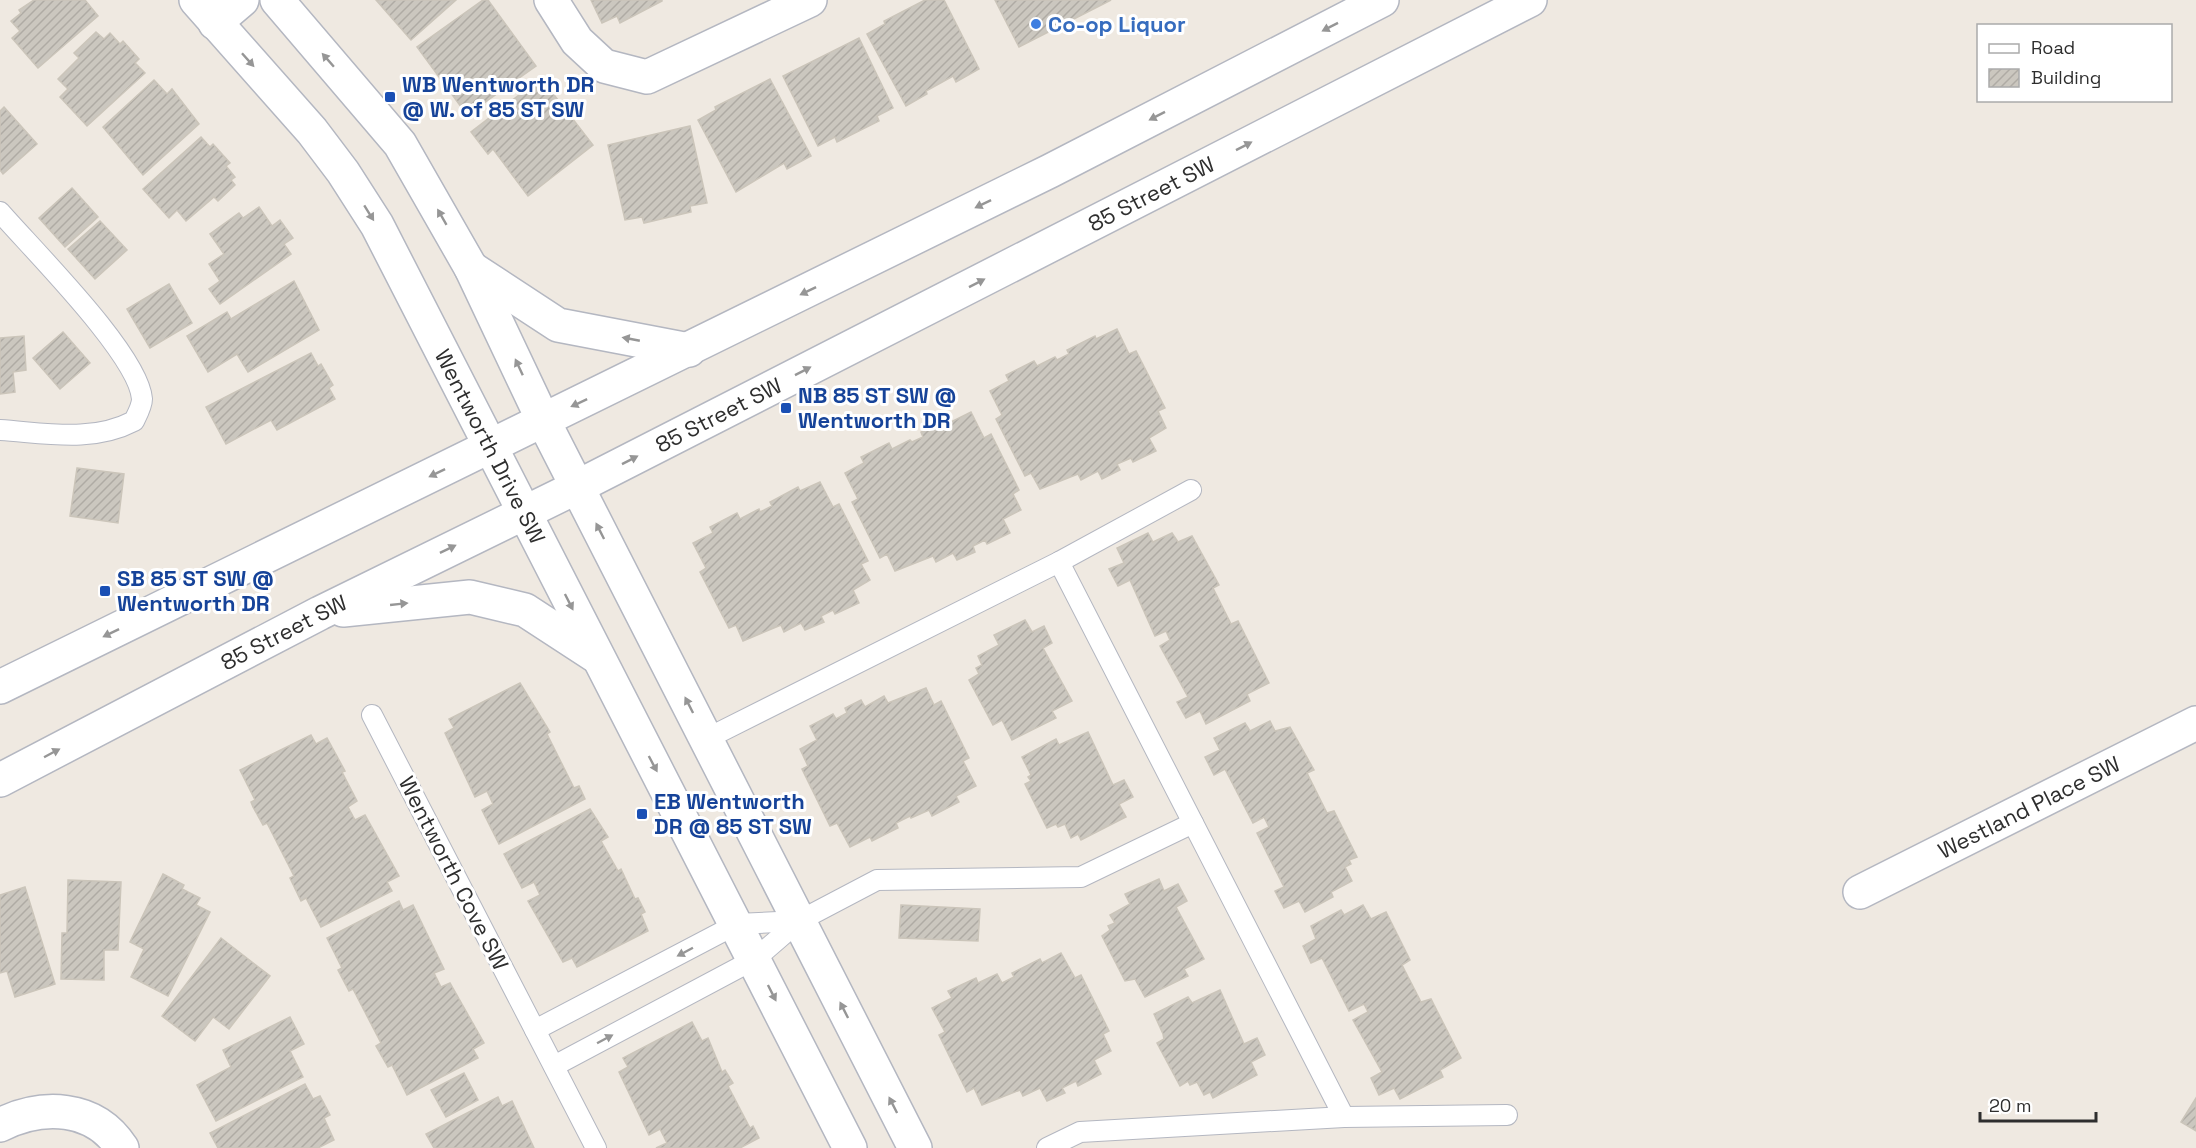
<svg xmlns="http://www.w3.org/2000/svg" width="2196" height="1148" viewBox="0 0 2196 1148" font-family="'Space Grotesk',sans-serif">
<style>
.building{fill:url(#building-hatch);stroke:#cbc5ba;stroke-width:1.5}
.lines{fill:none;stroke-linecap:round;stroke-linejoin:round}
.lane-casing{stroke:#b4b7c1;stroke-width:22}
.street-casing{stroke:#b4b7c1;stroke-width:36}
.secondary-casing{stroke:#b4b7c1;stroke-width:36}
.lane{stroke:#fff;stroke-width:20}
.street{stroke:#fff;stroke-width:33}
.secondary{stroke:#fff;stroke-width:33}
.oneway{fill:#969696}
.shop-dot{fill:#3f7fe0;stroke:#fff;stroke-width:2}
.transit-dot{fill:#1a4fb4;stroke:#fff;stroke-width:2}
.labels{text-anchor:middle;stroke-width:6;stroke-linejoin:round;paint-order:stroke}
.shop-label{font-size:22px;font-weight:bold;fill:#366cbe;stroke:#fff;text-anchor:start}
.transit-label{font-size:22px;font-weight:bold;fill:#164399;stroke:#fff;text-anchor:start}
.street-label{font-size:22px;fill:#2e2e2e;stroke:#fff}
</style>
<defs>
<pattern id="building-hatch" width="6" height="6" patternUnits="userSpaceOnUse" patternTransform="scale(1.5)"><rect width="6" height="6" fill="#cbc7bf"/><path d="M-1 1l2-2M0 6l6-6M5 7l2-2" fill="none" stroke="#afaba4"/></pattern>
</defs>
<rect width="100%" height="100%" fill="#efe9e1"/>
<!-- building -->
<g class="building">
<polygon points="34,0 85,0 98,16 38,68 12,38 20,31 11,21 21,13 19,10"/>
<polygon points="376,0 456,0 411,40"/>
<polygon points="483,0 488,0 536,66 467,115 417,47"/>
<polygon points="591,0 662,0 662,1 620,23 617,16 602,23"/>
<polygon points="925,0 944,0 979,69 956,82 953,76 926,91 927,94 906,106 867,34 885,24 884,21"/>
<polygon points="995,0 1111,0 1019,47"/>
<polygon points="96,32 104,39 110,33 120,44 123,41 139,59 135,63 145,73 87,126 60,97 68,89 58,79 79,58 74,53"/>
<polygon points="859,38 893,108 877,116 879,121 837,142 835,137 818,146 783,76"/>
<polygon points="541,78 593,145 528,196 493,149 488,154 471,132"/>
<polygon points="770,79 811,156 787,169 784,163 736,192 698,120 716,110 715,107"/>
<polygon points="154,80 167,94 172,89 199,124 143,175 103,127"/>
<polygon points="4,107 37,144 3,174 0,170 0,111"/>
<polygon points="690,126 707,203 690,206 691,212 644,223 642,217 625,220 608,145"/>
<polygon points="201,137 210,147 213,144 230,163 226,166 235,177 231,180 235,185 218,201 214,197 186,221 177,210 169,218 143,189"/>
<polygon points="72,188 98,217 65,247 39,218"/>
<polygon points="259,207 272,226 280,220 293,238 284,244 291,254 220,304 209,289 220,281 209,264 224,254 210,234 239,213 243,218"/>
<polygon points="100,221 127,250 95,279 68,249"/>
<polygon points="294,281 319,330 248,372 237,354 208,372 187,336 227,312 231,319"/>
<polygon points="169,284 192,323 150,348 127,309"/>
<polygon points="1117,329 1129,354 1136,351 1165,408 1158,411 1166,428 1149,438 1156,451 1133,462 1131,458 1117,464 1120,470 1102,479 1098,471 1081,480 1078,474 1040,489 1031,473 1025,476 996,419 1002,415 990,391 1009,381 1006,375 1034,361 1037,366 1055,357 1057,360 1069,354 1067,350 1095,336 1096,339"/>
<polygon points="63,332 90,363 60,389 33,358"/>
<polygon points="24,336 26,370 13,372 15,392 0,394 0,338"/>
<polygon points="311,353 318,366 321,364 333,385 329,388 335,399 277,430 271,420 226,444 206,407"/>
<polygon points="971,412 984,438 991,434 1019,490 1013,494 1021,510 1003,519 1010,533 987,544 985,540 973,546 975,552 957,560 953,553 936,562 933,556 895,571 887,554 880,558 852,502 858,499 845,473 864,463 861,457 889,443 892,449 910,440 912,442 923,437 921,432 949,418 951,422"/>
<polygon points="77,468 124,474 118,523 70,516"/>
<polygon points="820,482 833,507 839,504 868,561 861,564 870,580 853,590 859,603 835,614 833,610 821,616 824,622 805,630 801,623 784,632 781,625 743,641 736,625 729,628 700,572 706,568 693,543 713,533 710,527 737,513 740,519 759,509 760,512 772,506 770,502 798,487 800,491"/>
<polygon points="1148,533 1153,542 1172,533 1178,542 1192,536 1219,585 1213,588 1231,624 1238,621 1269,683 1247,694 1250,701 1206,724 1200,711 1186,718 1177,702 1188,697 1160,646 1170,640 1166,631 1155,636 1130,580 1118,586 1109,569 1124,563 1117,548"/>
<polygon points="1025,620 1032,632 1044,626 1052,643 1043,648 1072,701 1052,711 1056,718 1012,740 1002,720 993,725 969,680 979,674 976,668 982,665 978,656 999,645 994,635"/>
<polygon points="520,683 550,732 547,734 574,788 579,786 585,799 499,844 482,810 493,804 487,791 475,797 445,733 454,728 449,719"/>
<polygon points="926,688 934,705 941,701 969,758 963,761 976,786 956,796 959,802 932,816 929,810 911,818 910,816 896,823 898,828 872,841 870,837 850,847 837,823 830,826 802,769 808,766 800,749 817,740 810,726 833,714 836,719 847,713 845,708 861,700 865,707 884,696 888,703"/>
<polygon points="1270,721 1275,731 1290,727 1314,770 1307,773 1327,813 1334,811 1357,857 1349,860 1351,864 1345,867 1352,881 1331,892 1333,897 1305,912 1299,901 1284,908 1275,891 1284,887 1257,833 1269,827 1264,817 1253,823 1225,769 1214,775 1205,757 1220,750 1214,738 1245,723 1250,731"/>
<polygon points="1088,732 1113,785 1124,780 1133,797 1119,804 1126,817 1081,840 1078,834 1071,838 1065,824 1058,827 1056,824 1047,828 1025,784 1031,781 1028,777 1031,775 1022,757 1056,739 1059,745"/>
<polygon points="311,735 316,744 327,738 345,771 342,772 357,801 348,807 355,820 365,815 399,876 387,882 392,891 321,927 306,898 301,901 290,878 294,876 267,823 263,825 253,807 251,802 255,800 240,770"/>
<polygon points="590,809 608,837 601,841 618,871 621,869 635,899 638,898 645,912 641,914 648,931 577,967 572,958 563,962 528,901 540,895 534,882 522,888 504,854"/>
<polygon points="163,874 184,885 182,889 200,898 196,905 210,912 168,996 131,977 144,949 130,942"/>
<polygon points="1159,879 1164,891 1178,884 1187,901 1176,907 1204,959 1184,969 1188,976 1145,997 1135,979 1125,981 1102,936 1110,930 1108,926 1115,923 1110,915 1130,904 1125,894"/>
<polygon points="68,880 121,882 118,950 104,950 104,980 61,979 62,933 67,933"/>
<polygon points="25,887 55,984 15,997 7,971 0,973 0,895"/>
<polygon points="399,901 403,910 413,905 444,969 434,973 441,987 450,983 484,1043 473,1049 478,1058 407,1095 392,1065 388,1067 376,1046 381,1043 353,989 349,991 338,970 342,968 327,938"/>
<polygon points="901,905 980,909 978,941 899,938"/>
<polygon points="1363,905 1371,919 1386,912 1410,960 1402,965 1421,1002 1431,999 1461,1058 1440,1070 1443,1077 1400,1099 1394,1088 1379,1095 1371,1078 1382,1072 1353,1020 1368,1012 1364,1004 1349,1011 1322,958 1311,963 1303,946 1316,939 1311,926 1341,910 1344,915"/>
<polygon points="221,938 270,976 229,1029 213,1017 195,1041 162,1016"/>
<polygon points="1061,953 1075,978 1081,975 1109,1031 1103,1034 1111,1051 1094,1060 1101,1074 1078,1086 1076,1081 1062,1088 1065,1093 1047,1101 1040,1088 1023,1096 1020,1090 982,1105 974,1088 967,1092 939,1035 945,1032 932,1008 952,998 948,991 976,978 978,983 997,974 1002,983 1014,977 1012,973 1040,959 1042,963"/>
<polygon points="1220,990 1244,1044 1257,1038 1265,1055 1251,1062 1257,1075 1213,1098 1210,1092 1204,1095 1197,1082 1190,1085 1188,1081 1180,1086 1157,1043 1164,1039 1163,1034 1154,1014 1188,997 1192,1003"/>
<polygon points="290,1017 304,1044 290,1051 303,1077 216,1121 197,1085 231,1067 223,1050"/>
<polygon points="692,1022 702,1041 708,1038 722,1072 725,1070 733,1083 728,1086 750,1128 753,1126 759,1138 740,1148 656,1148 667,1143 660,1129 649,1135 619,1072 628,1067 623,1058"/>
<polygon points="464,1073 478,1100 446,1117 431,1090"/>
<polygon points="305,1084 313,1099 320,1096 330,1115 324,1118 334,1140 318,1148 218,1148 210,1133"/>
<polygon points="498,1097 502,1106 512,1101 534,1148 434,1148 426,1134"/>
<polygon points="2196,1098 2196,1131 2181,1122"/>
</g>
<g class="lines">
<defs>
<g id="lane">
<path d="M 0,212 C 32,249 139,355 142,399 C 142,406 137,415 134,421 C 92,443 46,433 0,430"/>
<polyline points="1059,562 1344,1117"/>
<polyline points="372,715 596,1148"/>
<polyline points="706,739 1059,562 1191,490"/>
<polyline points="535,1030 737,924 799,921"/>
<polyline points="554,1066 755,959 799,921 877,880 1081,877 1193,823"/>
<polyline points="1047,1148 1080,1132 1344,1117 1507,1115"/>
</g>
<g id="street">
<polyline points="551,0 577,41 604,66 647,77 810,0"/>
<polyline points="215,23 242,0"/>
<path id="s1" d="M 1860,892 L 2196,723"/>
<path d="M 0,1125 C 42,1104 94,1105 122,1148"/>
</g>
<g id="secondary">
<path id="s2" d="M 196,0 L 312,131 L 343,172 L 377,225 L 850,1148"/>
<polyline points="277,0 400,144 471,268 543,420 915,1148"/>
<polyline points="471,268 558,325 689,350"/>
<polyline points="343,610 470,597 525,610 594,655"/>
<polyline points="0,687 1050,171 1382,0"/>
<path id="s3" d="M 0,780 L 320,613 L 577,487 L 1530,0"/>
</g>
</defs>
<!-- lane casing -->
<use href="#lane" class="lane-casing"/>
<!-- street casing -->
<use href="#street" class="street-casing"/>
<!-- secondary casing -->
<use href="#secondary" class="secondary-casing"/>
<!-- lane -->
<use href="#lane" class="lane"/>
<!-- street -->
<use href="#street" class="street"/>
<!-- secondary -->
<use href="#secondary" class="secondary"/>
</g>
<!-- one-way arrows -->
<defs><path id="oneway-solid" d="M-6-.8H1V-3.2L6.5 0L1 3.2V.8H-6Z" transform="scale(1.5)"/></defs>
<g class="oneway">
<use href="#oneway-solid" transform="translate(1330 27) rotate(153)"/>
<use href="#oneway-solid" transform="translate(248 60) rotate(48)"/>
<use href="#oneway-solid" transform="translate(328 60) rotate(-131)"/>
<use href="#oneway-solid" transform="translate(1157 116) rotate(153)"/>
<use href="#oneway-solid" transform="translate(1244 146) rotate(-27)"/>
<use href="#oneway-solid" transform="translate(983 204) rotate(154)"/>
<use href="#oneway-solid" transform="translate(369 213) rotate(58)"/>
<use href="#oneway-solid" transform="translate(442 217) rotate(-120)"/>
<use href="#oneway-solid" transform="translate(977 283) rotate(-27)"/>
<use href="#oneway-solid" transform="translate(808 291) rotate(154)"/>
<use href="#oneway-solid" transform="translate(631 339) rotate(-169)"/>
<use href="#oneway-solid" transform="translate(519 367) rotate(-115)"/>
<use href="#oneway-solid" transform="translate(803 371) rotate(-27)"/>
<use href="#oneway-solid" transform="translate(579 403) rotate(155)"/>
<use href="#oneway-solid" transform="translate(630 460) rotate(-27)"/>
<use href="#oneway-solid" transform="translate(437 473) rotate(154)"/>
<use href="#oneway-solid" transform="translate(600 531) rotate(-117)"/>
<use href="#oneway-solid" transform="translate(448 549) rotate(-26)"/>
<use href="#oneway-solid" transform="translate(569 602) rotate(63)"/>
<use href="#oneway-solid" transform="translate(399 604) rotate(-6)"/>
<use href="#oneway-solid" transform="translate(111 633) rotate(154)"/>
<use href="#oneway-solid" transform="translate(689 705) rotate(-117)"/>
<use href="#oneway-solid" transform="translate(52 753) rotate(-28)"/>
<use href="#oneway-solid" transform="translate(653 764) rotate(62)"/>
<use href="#oneway-solid" transform="translate(685 952) rotate(152)"/>
<use href="#oneway-solid" transform="translate(772 993) rotate(63)"/>
<use href="#oneway-solid" transform="translate(844 1010) rotate(-117)"/>
<use href="#oneway-solid" transform="translate(605 1039) rotate(-28)"/>
<use href="#oneway-solid" transform="translate(893 1105) rotate(-117)"/>
</g>
<!-- markers -->
<circle class="shop-dot" cx="1036" cy="24" r="6"/>
<g class="transit-dot">
<rect x="384" y="91" width="12" height="12" rx="3"/>
<rect x="780" y="402" width="12" height="12" rx="3"/>
<rect x="99" y="585" width="12" height="12" rx="3"/>
<rect x="636" y="808" width="12" height="12" rx="3"/>
</g>
<g class="labels">
<!-- shop labels -->
<g class="shop-label">
<text x="1048" y="32">Co-op Liquor</text>
</g>
<!-- transit labels -->
<g class="transit-label">
<text x="402" y="92">WB Wentworth DR<tspan x="402" dy="25">@ W. of 85 ST SW</tspan></text>
<text x="798" y="403">NB 85 ST SW @<tspan x="798" dy="25">Wentworth DR</tspan></text>
<text x="117" y="586">SB 85 ST SW @<tspan x="117" dy="25">Wentworth DR</tspan></text>
<text x="654" y="809">EB Wentworth<tspan x="654" dy="25">DR @ 85 ST SW</tspan></text>
</g>
<!-- street labels -->
<g class="street-label">
<text dy="8" stroke="none"><textPath href="#s3" startOffset="1292">85 Street SW</textPath></text>
<text dy="8" stroke="none"><textPath href="#s3" startOffset="806">85 Street SW</textPath></text>
<text dy="8" stroke="none"><textPath href="#s2" startOffset="538">Wentworth Drive SW</textPath></text>
<text dy="8" stroke="none"><textPath href="#s3" startOffset="320">85 Street SW</textPath></text>
<text dy="8" stroke="none"><textPath href="#s1" startOffset="189">Westland Place SW</textPath></text>
<text transform="translate(454 873) rotate(63)" y="8">Wentworth Cove SW</text>
</g>
</g>
<!-- legend -->
<rect x="1977" y="24" width="195" height="78" fill="#ffffff" stroke="#ababab" stroke-width="1.5"/>
<rect x="1989" y="44" width="30" height="9" fill="#ffffff" stroke="#ababab" stroke-width="1.5"/>
<text x="2031" y="54" font-size="18" fill="#2e2e2e">Road</text>
<rect x="1989" y="69" width="30" height="18" fill="url(#building-hatch)" stroke="#ababab" stroke-width="1.5"/>
<text x="2031" y="84" font-size="18" fill="#2e2e2e">Building</text>
<!-- scale -->
<path d="M1980 1112v9h116v-9" fill="none" stroke="#2e2e2e" stroke-width="3"/>
<text x="1989" y="1112" font-size="18" fill="#2e2e2e" stroke="#ffffff" stroke-width="4.5" paint-order="stroke">20 m</text>
</svg>
